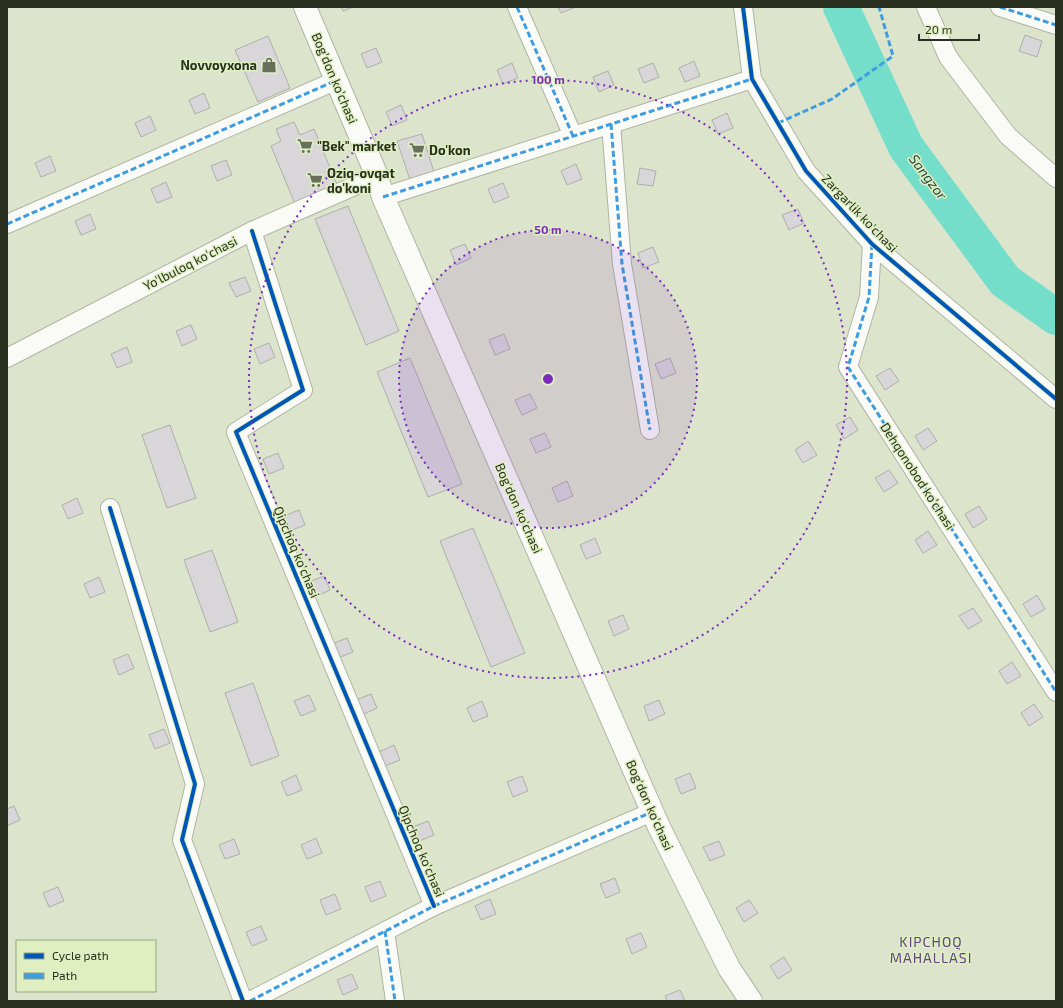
<svg xmlns="http://www.w3.org/2000/svg" width="1063" height="1008" viewBox="0 0 1063 1008" font-family="'Exo 2',sans-serif">
<style>
.lines{fill:none;stroke-linecap:round;stroke-linejoin:round}
.river{stroke:#75decb;stroke-width:36}
.building{fill:#d8d6d8;stroke:#aeafab}
.street-casing{stroke:#afb5a3;stroke-width:20}
.primary-casing{stroke:#afb5a3;stroke-width:24}
.street{stroke:#fafbf7;stroke-width:18}
.primary{stroke:#fafbf7;stroke-width:22}
.quiet{stroke:#3d9de0;stroke-width:3;stroke-dasharray:6 3;stroke-linecap:butt}
.cycleway-casing{stroke:#dfefc2;stroke-width:6}
.cycleway{stroke:#0057b8;stroke-width:4}
.ring{fill:none;stroke:#7b2cbf;stroke-width:2;stroke-dasharray:2 4}
.labels{text-anchor:middle;stroke-width:3;stroke-linejoin:round;paint-order:stroke}
.poi-label{font-size:13px;font-weight:bold;fill:#2a301f;stroke:#dfefc2;text-anchor:start}
.street-label{font-size:13px;fill:#2a301f;stroke:#dfefc2}
.water-label{font-size:14px;font-style:italic;fill:#264440;stroke:#dfefc2}
.neighbourhood-label{font-size:14px;letter-spacing:1px;fill:#614581;stroke:#dfefc2}
.centre{fill:#7b2cbf;stroke:#dfefc2;stroke-width:2}
.ring-label{font-size:12px;text-anchor:middle;font-weight:bold;fill:#7b2cbf;stroke:#dfefc2;stroke-width:3;stroke-linejoin:round;paint-order:stroke}
</style>
<rect width="100%" height="100%" fill="#dce4cc"/>
<g class="lines">
<!-- river -->
<polyline class="river" points="841,7 906,147 1005,281 1056,317"/>
</g>
<!-- building -->
<g class="building">
<polygon points="341,7 353,7 343,11"/>
<polygon points="558,7 576,7 561,13"/>
<polygon points="1025,35 1042,41 1037,57 1019,51"/>
<polygon points="268,36 290,88 258,102 235,50"/>
<polygon points="376,48 382,62 367,68 361,54"/>
<polygon points="694,61 700,76 685,82 679,68"/>
<polygon points="512,63 518,78 503,84 497,70"/>
<polygon points="653,63 659,77 644,83 638,69"/>
<polygon points="608,71 614,85 599,92 593,77"/>
<polygon points="204,93 210,108 195,114 189,100"/>
<polygon points="401,105 407,120 392,126 386,112"/>
<polygon points="727,113 733,128 718,134 712,120"/>
<polygon points="150,116 156,130 141,137 135,123"/>
<polygon points="294,122 300,135 314,129 338,187 295,204 271,146 281,141 276,129"/>
<polygon points="422,134 434,172 410,180 397,141"/>
<polygon points="50,156 56,171 41,177 35,163"/>
<polygon points="226,160 232,175 217,181 211,166"/>
<polygon points="576,164 582,179 567,185 561,171"/>
<polygon points="640,168 656,171 653,186 637,184"/>
<polygon points="166,182 172,197 157,203 151,189"/>
<polygon points="503,183 509,197 494,203 488,189"/>
<polygon points="348,206 399,331 366,345 315,219"/>
<polygon points="798,209 804,223 789,230 782,215"/>
<polygon points="90,214 96,229 81,235 75,221"/>
<polygon points="465,244 471,258 456,265 450,250"/>
<polygon points="653,247 659,262 643,268 638,253"/>
<polygon points="245,277 251,291 236,297 229,283"/>
<polygon points="191,325 197,339 182,346 176,331"/>
<polygon points="504,334 510,349 495,355 489,340"/>
<polygon points="269,343 275,357 260,364 254,349"/>
<polygon points="127,347 132,362 117,368 111,354"/>
<polygon points="410,358 462,484 428,497 377,372"/>
<polygon points="670,358 676,373 661,379 655,364"/>
<polygon points="890,368 899,381 885,390 876,376"/>
<polygon points="530,394 537,408 522,415 515,400"/>
<polygon points="850,417 858,430 844,439 836,425"/>
<polygon points="170,425 196,498 167,508 142,435"/>
<polygon points="928,428 937,441 923,450 915,436"/>
<polygon points="545,433 551,447 536,453 530,439"/>
<polygon points="808,441 817,455 803,463 795,450"/>
<polygon points="278,453 284,468 269,474 263,459"/>
<polygon points="889,470 898,483 884,492 875,478"/>
<polygon points="567,481 573,496 558,502 552,488"/>
<polygon points="77,498 83,513 68,519 62,505"/>
<polygon points="979,506 987,519 973,528 965,514"/>
<polygon points="299,510 305,525 290,531 284,516"/>
<polygon points="473,528 525,653 491,667 440,541"/>
<polygon points="928,531 937,545 923,553 915,540"/>
<polygon points="595,538 601,553 586,559 580,545"/>
<polygon points="212,550 238,622 210,632 184,560"/>
<polygon points="324,576 330,590 315,597 309,582"/>
<polygon points="99,577 105,592 90,598 84,584"/>
<polygon points="1037,595 1045,609 1031,617 1023,604"/>
<polygon points="973,608 982,621 968,629 959,616"/>
<polygon points="623,615 629,629 614,636 608,621"/>
<polygon points="347,638 353,652 338,658 332,644"/>
<polygon points="128,654 134,668 119,675 113,660"/>
<polygon points="1012,662 1021,676 1007,684 999,671"/>
<polygon points="253,683 279,756 251,766 225,693"/>
<polygon points="371,694 377,708 362,715 356,700"/>
<polygon points="309,695 316,710 301,716 294,701"/>
<polygon points="659,700 665,714 649,721 644,706"/>
<polygon points="482,701 488,716 473,722 467,708"/>
<polygon points="1034,704 1043,717 1029,726 1021,713"/>
<polygon points="164,729 170,743 155,749 149,735"/>
<polygon points="394,745 400,760 385,766 379,752"/>
<polygon points="690,773 696,788 681,794 675,779"/>
<polygon points="296,775 302,790 287,796 281,782"/>
<polygon points="522,776 528,791 513,797 507,782"/>
<polygon points="14,806 20,820 7,826 7,809"/>
<polygon points="428,821 434,835 419,841 413,827"/>
<polygon points="316,838 322,853 307,859 301,845"/>
<polygon points="234,839 240,854 225,859 219,845"/>
<polygon points="719,841 725,855 710,861 703,847"/>
<polygon points="615,878 620,892 606,898 600,884"/>
<polygon points="380,881 386,896 371,902 365,887"/>
<polygon points="58,887 64,901 49,907 43,893"/>
<polygon points="335,894 341,909 326,915 320,900"/>
<polygon points="490,899 496,914 481,920 475,906"/>
<polygon points="749,900 758,913 744,922 736,908"/>
<polygon points="261,926 267,940 252,946 246,932"/>
<polygon points="641,933 647,947 632,954 626,939"/>
<polygon points="784,957 792,970 778,979 770,966"/>
<polygon points="352,974 358,988 343,995 337,980"/>
<polygon points="680,990 685,1001 667,1001 665,996"/>
</g>
<g class="lines">
<defs>
<g id="street">
<polyline points="517,7 573,136"/>
<polyline points="743,7 752,79 806,171 872,244 1056,399"/>
<polyline points="926,7 948,57 1008,136 1056,178"/>
<polyline points="1000,7 1056,25"/>
<polyline points="611,124 622,264 650,430"/>
<polyline points="383,197 752,79"/>
<polyline points="7,224 335,81"/>
<polyline points="252,231 303,390 236,432 434,906"/>
<polyline points="872,244 869,297 848,367 1056,692"/>
<polyline points="7,358 252,231 377,176"/>
<polyline points="110,508 195,784 182,840 243,1001"/>
<polyline points="385,931 395,1001"/>
<polyline points="250,1001 434,906 652,812"/>
</g>
<polyline id="primary" points="305,7 377,176 383,197 659,827 729,968 751,1001"/>
</defs>
<!-- street casing -->
<use href="#street" class="street-casing"/>
<!-- primary casing -->
<use href="#primary" class="primary-casing"/>
<!-- street -->
<use href="#street" class="street"/>
<!-- primary -->
<use href="#primary" class="primary"/>
<!-- quiet -->
<g class="quiet">
<polyline points="517,7 573,136"/>
<polyline points="1000,7 1056,25"/>
<polyline points="778,123 832,99 893,56 879,7"/>
<polyline points="611,124 622,264 650,430"/>
<polyline points="383,197 752,79"/>
<polyline points="7,224 335,81"/>
<polyline points="872,244 869,297 848,367 1056,692"/>
<polyline points="385,931 395,1001"/>
<polyline points="250,1001 434,906 652,812"/>
</g>
<defs>
<g id="cycleway">
<polyline points="743,7 752,79 806,171 872,244 1056,399"/>
<polyline points="252,231 303,390 236,432 434,906"/>
<polyline points="110,508 195,784 182,840 243,1001"/>
</g>
</defs>
<!-- cycleway casing -->
<use href="#cycleway" class="cycleway-casing"/>
<!-- cycleway -->
<use href="#cycleway" class="cycleway"/>
</g>
<!-- distance rings -->
<circle cx="548" cy="379" r="149" fill="#7b2cbf" fill-opacity=".12"/>
<g class="ring">
<circle cx="548" cy="379" r="149"/>
<circle cx="548" cy="379" r="299"/>
</g>
<!-- icons -->
<defs>
<symbol id="shop-bare" viewBox="-9 -9 18 18"><path d="M-5-2.5h2.3a2.7 3.5 0 0 1 5.4 0H5L5.5 6h-11ZM-1.5-2.5h3a1.5 2.3 0 0 0-3 0Z" fill="#686f5c" stroke="#dfefc2" stroke-width="2.5" paint-order="stroke"/></symbol>
<symbol id="supermarket-bare" viewBox="-9 -9 18 18"><path d="M-6-5.5h2.5l.6 2H6L4.5 2H-2.5L-4.4-4H-6ZM-1.5 3.2a1.3 1.3 0 1 0 .1 0ZM3 3.2a1.3 1.3 0 1 0 .1 0Z" fill="#686f5c" stroke="#dfefc2" stroke-width="2.5" paint-order="stroke"/></symbol>
</defs>
<g fill-rule="evenodd">
<use href="#shop-bare" x="258" y="54" width="22" height="22"/>
<use href="#supermarket-bare" x="294" y="135" width="22" height="22"/>
<use href="#supermarket-bare" x="406" y="139" width="22" height="22"/>
<use href="#supermarket-bare" x="304" y="169" width="22" height="22"/>
</g>
<g class="labels">
<!-- poi labels -->
<g class="poi-label">
<text x="257" y="70" text-anchor="end">Novvoyxona</text>
<text x="317" y="151">"Bek" market</text>
<text x="429" y="155">Do'kon</text>
<text x="327" y="178">Oziq-ovqat<tspan x="327" dy="15">do'koni</tspan></text>
</g>
<!-- street labels -->
<g class="street-label">
<text transform="translate(335 78) rotate(67)" y="5">Bog'don ko'chasi</text>
<text transform="translate(860 213) rotate(46)" y="5">Zargarlik ko'chasi</text>
<text transform="translate(190 263) rotate(-27)" y="5">Yo'lbuloq ko'chasi</text>
<text transform="translate(918 476) rotate(57)" y="5">Dehqonobod ko’chasi</text>
<text transform="translate(519 508) rotate(66)" y="5">Bog'don ko'chasi</text>
<text transform="translate(297 552) rotate(67)" y="5">Qipchoq ko'chasi</text>
<text transform="translate(650 805) rotate(66)" y="5">Bog'don ko'chasi</text>
<text transform="translate(422 851) rotate(67)" y="5">Qipchoq ko'chasi</text>
</g>
<!-- water labels -->
<g class="water-label">
<text transform="translate(928 177) rotate(53)" y="5">Sangzor</text>
</g>
<!-- neighbourhood labels -->
<g class="neighbourhood-label">
<text x="931" y="947">KIPCHOQ<tspan x="931" dy="16">MAHALLASI</tspan></text>
</g>
</g>
<circle cx="548" cy="379" r="6" class="centre"/>
<g class="ring-label">
<text x="548" y="84">100 m</text>
<text x="548" y="234">50 m</text>
</g>
<!-- border -->
<rect width="1063" height="1008" fill="none" stroke="#2a301f" stroke-width="16"/>
<!-- legend -->
<rect x="16" y="940" width="140" height="52" fill="#dfefc2" stroke="#97a381"/>
<rect x="24" y="953" width="20" height="6" fill="#0057b8" stroke="#97a381"/>
<text x="52" y="960" font-size="12" fill="#2a301f">Cycle path</text>
<rect x="24" y="973" width="20" height="6" fill="#3d9de0" stroke="#97a381"/>
<text x="52" y="980" font-size="12" fill="#2a301f">Path</text>
<!-- scale -->
<path d="M919 34v6h60v-6" fill="none" stroke="#2a301f" stroke-width="2"/>
<text x="925" y="34" font-size="12" fill="#2a301f" stroke="#dfefc2" stroke-width="3" paint-order="stroke">20 m</text>
</svg>
